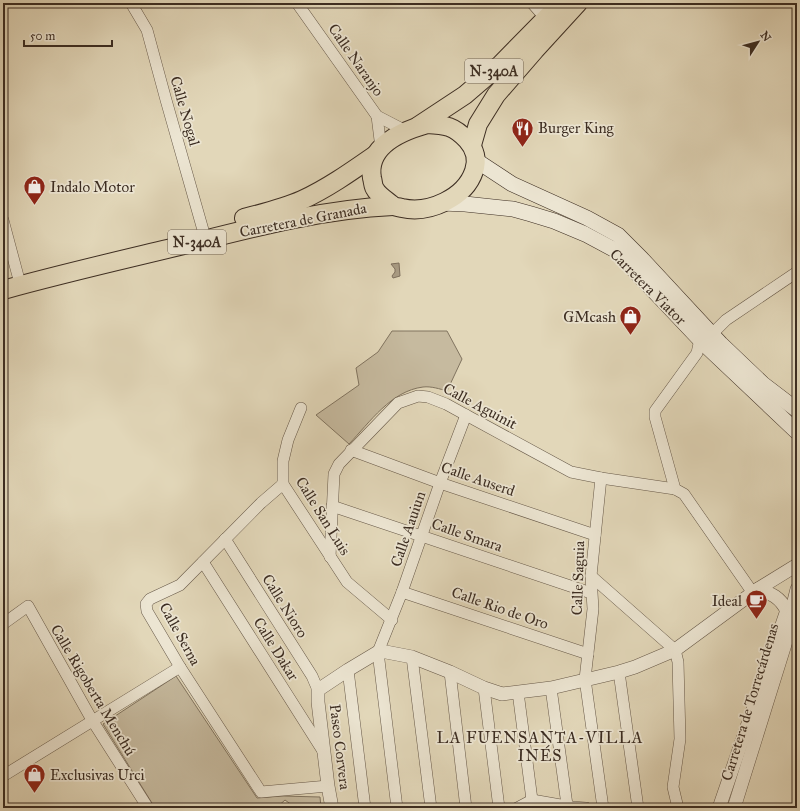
<svg xmlns="http://www.w3.org/2000/svg" width="800" height="811" viewBox="0 0 800 811" font-family="'IM FELL Great Primer',serif">
<style>
.green{fill:#c6ba9f;stroke:#817460}
.water{fill:#aa9d86;stroke:#7e705e}
.lines{fill:none;stroke-linecap:round;stroke-linejoin:round}
.minor-casing{stroke:#665848;stroke-width:12}
.tertiary-casing{stroke:#665848;stroke-width:14}
.secondary-casing{stroke:#3c2d22;stroke-width:16}
.trunk-casing{stroke:#3c2d22;stroke-width:20}
.minor{stroke:#ece5d2;stroke-width:11}
.tertiary{stroke:#ece5d2;stroke-width:13}
.secondary{stroke:#ece5d2;stroke-width:15}
.trunk{stroke:#e2d7b9;stroke-width:18}
.labels{text-anchor:middle;stroke-width:3.5;stroke-linejoin:round;paint-order:stroke}
.shield{fill:#ece5d2;stroke:#716457;stroke-width:1}
.shield-label{font-size:14px;font-weight:bold;fill:#3c2d22}
.street-label{font-size:15px;fill:#3c2d22;stroke:#ece5d2}
.poi-label{font-size:15px;fill:#3c2d22;stroke:#ece5d2;text-anchor:start}
.neighbourhood-label{font-size:16px;letter-spacing:1px;fill:#3c2d22;stroke:#ece5d2}
</style>
<rect width="100%" height="100%" fill="#e2d7b9"/>
<filter id="stains"><feTurbulence type="fractalNoise" baseFrequency=".005" numOctaves="4"/><feColorMatrix values="0 0 0 0 .2 0 0 0 0 .09 0 0 0 0 .02 0 0 0 .5 -.17"/></filter>
<radialGradient id="worn" r=".72"><stop offset=".6" stop-color="#630" stop-opacity="0"/><stop offset="1" stop-color="#630" stop-opacity=".3"/></radialGradient>
<!-- green -->
<g class="green">
<path d="M 392,331 L 447,331 L 462,359 L 447,391 C 440,389 431,386 423,387 C 391,391 370,422 349,444 L 316,415 L 359,385 L 356,368 L 378,352 Z"/>
<polygon points="176,676 257,798 282,796 320,797 321,808 296,808 285,800 276,808 155,808 103,724"/>
</g>
<!-- water -->
<polygon class="water" points="399,263 400,276 393,278 392,276 395,272 395,269 391,264"/>
<g class="lines">
<defs>
<g id="minor">
<polyline points="131,3 147,30 166,100 203,230"/>
<polyline points="297,3 377,116 406,131"/>
<polyline points="532,3 546,19"/>
<polyline points="796,3 797,4"/>
<polyline points="377,116 381,148"/>
<polyline points="3,220 18,276"/>
<polyline points="712,334 726,320 797,272"/>
<polyline points="700,339 697,353 655,411 655,417 675,489 684,494 753,593"/>
<polyline points="301,408 288,440 283,461 283,484 347,582 392,620"/>
<polyline points="351,450 440,483 595,535"/>
<polyline points="601,478 591,576 593,609 585,679 603,808"/>
<polyline points="283,484 261,503 180,585 150,599 146,604 147,611 180,667 261,792 328,786"/>
<polyline points="332,506 591,593"/>
<polyline points="225,539 312,676 318,690"/>
<polyline points="330,557 334,474 339,464 398,403 418,396 428,397 446,404 466,415 571,472 601,478 675,489"/>
<polyline points="203,562 323,751"/>
<polyline points="591,576 675,650 678,662 680,739 673,787 678,808"/>
<polyline points="402,592 588,654"/>
<polyline points="3,624 28,606 92,720 148,808"/>
<polyline points="412,657 431,808"/>
<polyline points="348,670 365,808"/>
<polyline points="450,672 466,808"/>
<polyline points="619,672 638,808"/>
<polyline points="484,688 499,808"/>
<polyline points="551,688 567,805"/>
<polyline points="518,692 532,800"/>
<polyline points="3,776 180,667"/>
<polyline points="397,808 378,652 402,592 440,483 466,415"/>
<polyline points="517,808 532,800 572,807 586,808"/>
</g>
<g id="tertiary">
<path d="M 758,589 C 772,594 780,597 787,611"/>
<polyline points="332,808 328,786 318,702 318,690 348,670 378,652 386,652 412,657 450,672 484,688 502,694 551,688 619,672 635,667 675,650 758,589 797,565"/>
<polyline points="719,808 786,613"/>
<polyline points="734,808 792,622 793,605 797,589"/>
</g>
<g id="secondary">
<polyline points="477,161 512,184 587,218 618,235 642,259 721,344 763,384 797,410"/>
<polyline points="441,203 465,204 513,209 531,214 554,221 585,234 615,250 704,344 797,432"/>
</g>
<g id="trunk">
<path d="M 427,124 C 446,125 454,126 467,140 C 475,149 478,160 474,171 C 465,198 429,214 402,208 C 398,207 394,207 391,204 C 386,200 378,195 375,189 C 373,187 373,181 372,178 C 366,146 402,131 427,124 Z"/>
<polyline points="418,126 465,95 501,64 561,3"/>
<polyline points="472,145 478,124 496,95 535,50 578,3"/>
<path d="M 244,218 C 264,213 284,208 302,200 C 328,188 352,171 375,155"/>
<path d="M 3,290 C 64,273 126,259 188,244 C 255,227 324,209 393,206"/>
</g>
</defs>
<!-- minor casing -->
<use href="#minor" class="minor-casing"/>
<!-- tertiary casing -->
<use href="#tertiary" class="tertiary-casing"/>
<!-- secondary casing -->
<use href="#secondary" class="secondary-casing"/>
<!-- trunk casing -->
<use href="#trunk" class="trunk-casing"/>
<!-- minor -->
<use href="#minor" class="minor"/>
<!-- tertiary -->
<use href="#tertiary" class="tertiary"/>
<!-- secondary -->
<use href="#secondary" class="secondary"/>
<!-- trunk -->
<use href="#trunk" class="trunk"/>
</g>
<!-- icons -->
<defs>
<symbol id="restaurant-pin" viewBox="-11 -11 22 30"><path d="M0 17L-7.5 6A9.5 9.5 0 1 1 7.5 6Z" fill="#8f2418" stroke="#ece5d2"/><path d="M-5-6h1v4h1v-4h1v4h1v-4h1v5L-1.5 .5V6h-2V.5L-5-1ZM5-6V6H3V1.5H1.5Q1.5-4 5-6Z" fill="#fff"/></symbol>
<symbol id="shop-pin" viewBox="-11 -11 22 30"><path d="M0 17L-7.5 6A9.5 9.5 0 1 1 7.5 6Z" fill="#8f2418" stroke="#ece5d2"/><path d="M-5-2.5h2.3a2.7 3.5 0 0 1 5.4 0H5L5.5 6h-11ZM-1.5-2.5h3a1.5 2.3 0 0 0-3 0Z" fill="#fff"/></symbol>
<symbol id="cafe-pin" viewBox="-11 -11 22 30"><path d="M0 17L-7.5 6A9.5 9.5 0 1 1 7.5 6Z" fill="#8f2418" stroke="#ece5d2"/><path d="M-5.5-4.5H6V0H3Q3 3.5 0 3.5H-2.5Q-5.5 3.5-5.5 0ZM3-3.2v2h1.7v-2ZM-6 4.5H4V6H-6Z" fill="#fff"/></symbol>
</defs>
<g fill-rule="evenodd">
<use href="#restaurant-pin" x="510" y="116" width="25" height="34"/>
<use href="#shop-pin" x="22" y="174" width="25" height="34"/>
<use href="#shop-pin" x="618" y="304" width="25" height="34"/>
<use href="#cafe-pin" x="744" y="588" width="25" height="34"/>
<use href="#shop-pin" x="22" y="762" width="25" height="34"/>
</g>
<g class="labels">
<!-- shield labels -->
<g class="shield">
<rect x="465" y="59" width="58" height="24" rx="3"/>
<rect x="168" y="230" width="58" height="24" rx="3"/>
</g>
<g class="shield-label">
<text x="494" y="76">N-340A</text>
<text x="197" y="247">N-340A</text>
</g>
<!-- street labels -->
<g class="street-label">
<text transform="translate(356 60) rotate(55)" y="5">Calle Naranjo</text>
<text transform="translate(185 111) rotate(74)" y="5">Calle Nogal</text>
<text transform="translate(303 220) rotate(-11)" y="5">Carretera de Granada</text>
<text transform="translate(648 287) rotate(45)" y="5">Carretera Viator</text>
<text transform="translate(480 406) rotate(28)" y="5">Calle Aguinit</text>
<text transform="translate(478 479) rotate(19)" y="5">Calle Auserd</text>
<text transform="translate(323 516) rotate(58)" y="5">Calle San Luis</text>
<text transform="translate(408 529) rotate(-71)" y="5">Calle Aauiun</text>
<text transform="translate(467 535) rotate(19)" y="5">Calle Smara</text>
<text transform="translate(578 578) rotate(-88)" y="5">Calle Saguia</text>
<text transform="translate(285 606) rotate(58)" y="5">Calle Nioro</text>
<text transform="translate(500 608) rotate(19)" y="5">Calle Rio de Oro</text>
<text transform="translate(180 634) rotate(61)" y="5">Calle Serna</text>
<text transform="translate(276 649) rotate(58)" y="5">Calle Dakar</text>
<text transform="translate(93 690) rotate(59)" y="5">Calle Rigoberta Menchú</text>
<text transform="translate(750 702) rotate(-73)" y="5">Carretera de Torrecárdenas</text>
<text transform="translate(340 747) rotate(83)" y="5">Paseo Corvera</text>
</g>
<!-- poi labels -->
<g class="poi-label">
<text x="538" y="133">Burger King</text>
<text x="50" y="192">Indalo Motor</text>
<text x="616" y="322" text-anchor="end">GMcash</text>
<text x="742" y="606" text-anchor="end">Ideal</text>
<text x="50" y="780">Exclusivas Urci</text>
</g>
<!-- neighbourhood labels -->
<g class="neighbourhood-label">
<text x="540" y="743">LA FUENSANTA-VILLA<tspan x="540" dy="18">INÉS</tspan></text>
</g>
</g>
<!-- margin -->
<rect width="800" height="811" fill="none" stroke="#e2d7b9" stroke-width="16"/>
<rect x="4" y="4" width="792" height="803" fill="none" stroke="#3c2d22" stroke-width="2"/>
<rect x="8" y="8" width="784" height="795" fill="none" stroke="#3c2d22"/>
<!-- north arrow -->
<g transform="translate(758 42) rotate(54)" stroke="#ece5d2" stroke-width="3" paint-order="stroke">
<path d="M0-3L7 15L0 10L-7 15Z" fill="#3c2d22"/>
<text y="-6" font-size="11" font-weight="bold" text-anchor="middle" fill="#3c2d22">N</text>
</g>
<!-- scale -->
<path d="M24 40v6h88v-6" fill="none" stroke="#3c2d22" stroke-width="2"/>
<text x="30" y="40" font-size="12" fill="#3c2d22" stroke="#ece5d2" stroke-width="3" paint-order="stroke">50 m</text>
<rect width="100%" height="100%" filter="url(#stains)"/>
<rect width="100%" height="100%" fill="url(#worn)"/>
</svg>
